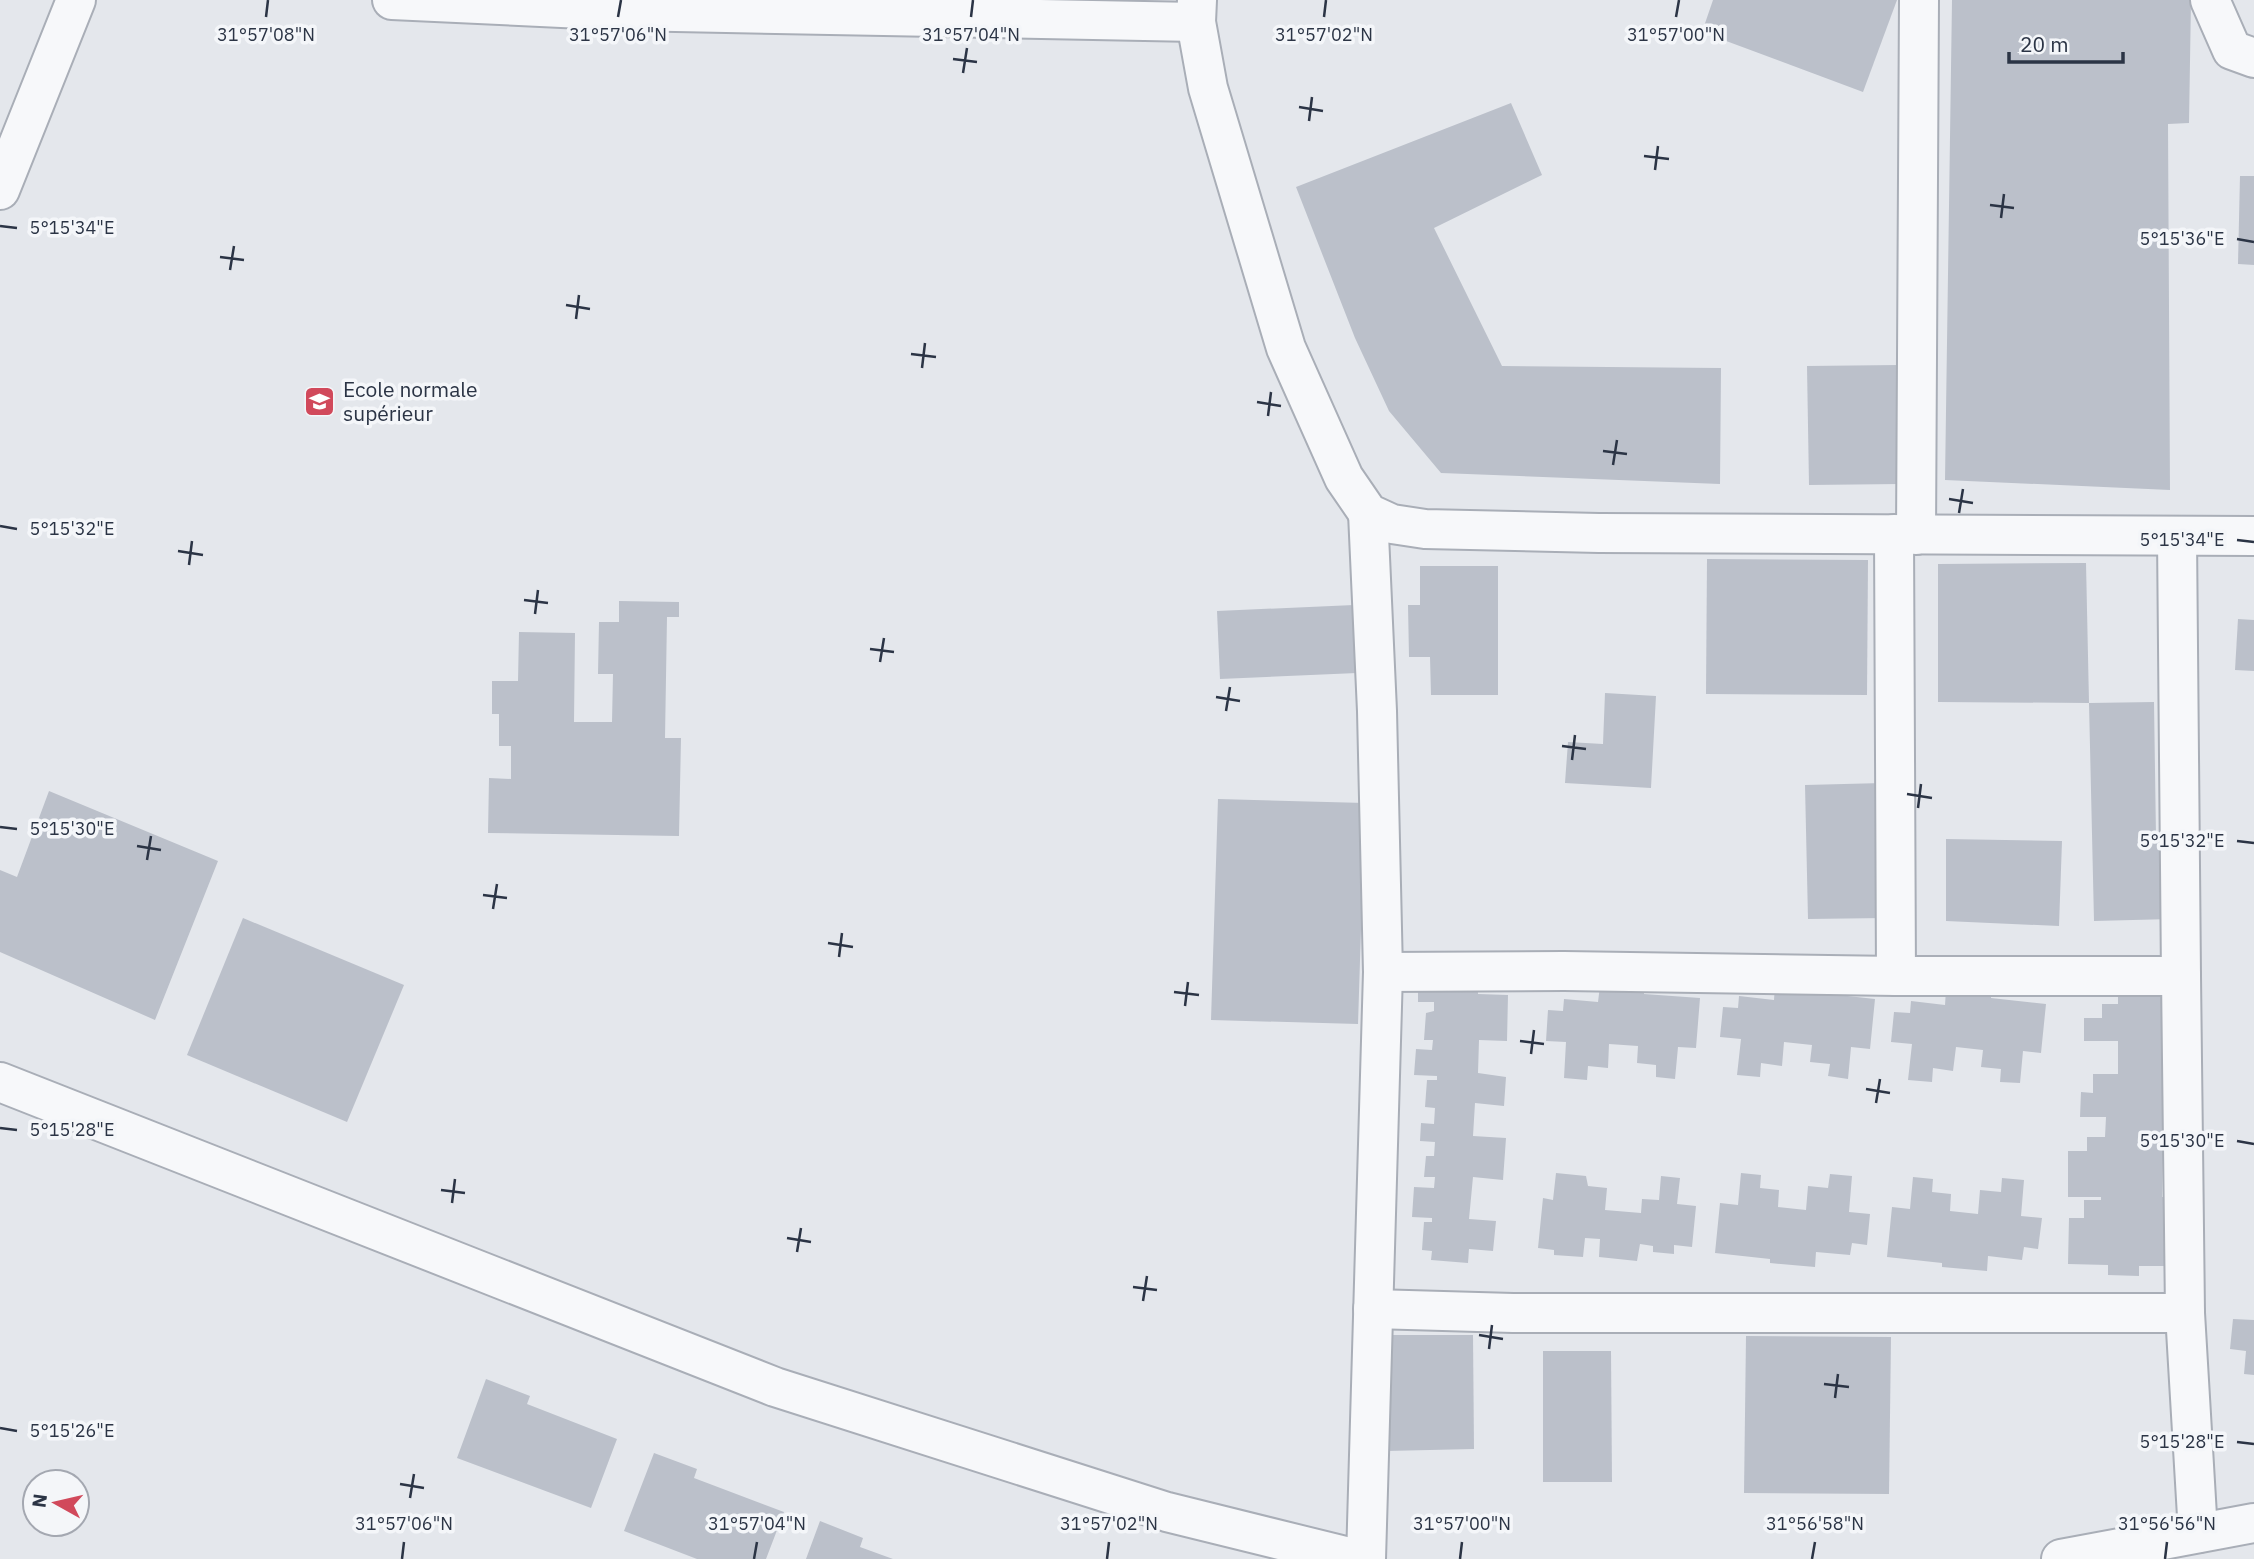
<svg xmlns="http://www.w3.org/2000/svg" width="2254" height="1559" viewBox="0 0 2254 1559" font-family="'IBM Plex Sans',sans-serif">
<style>
.building{fill:#bbc0ca}
.lines{fill:none;stroke-linecap:round;stroke-linejoin:round}
.minor-casing{stroke:#a9aeb7;stroke-width:42}
.minor{stroke:#f7f8fa;stroke-width:38}
.ticks{fill:none;stroke:#2b3445;stroke-width:2.5}
.labels{text-anchor:middle;stroke-width:7;stroke-linejoin:round;paint-order:stroke}
.poi-label{font-size:21px;fill:#2b3445;stroke:#f4f6f9;text-anchor:start}
.ticks-label{font-size:18px;text-anchor:middle;fill:#2b3445;stroke:#f4f6f9;stroke-width:7;stroke-linejoin:round;paint-order:stroke}
</style>
<rect width="100%" height="100%" fill="#e4e7ec"/>
<!-- building -->
<g class="building">
<polygon points="1713,0 1897,0 1863,92 1702,32"/>
<polygon points="1952,0 2191,0 2189,123 2168,124 2170,490 1945,480"/>
<polygon points="1511,103 1542,175 1434,228 1502,366 1721,368 1720,484 1441,473 1389,411 1355,338 1296,187"/>
<polygon points="2240,176 2254,176 2254,265 2238,264"/>
<polygon points="1898,365 1900,484 1809,485 1807,366"/>
<polygon points="1707,559 1868,560 1867,695 1706,694"/>
<polygon points="2086,563 2089,703 1938,702 1938,564"/>
<polygon points="1420,566 1498,566 1498,695 1431,695 1430,657 1409,657 1408,605 1420,605"/>
<polygon points="619,601 679,602 679,617 667,617 665,738 681,738 679,836 488,833 489,778 511,779 511,746 499,746 499,714 492,714 492,681 518,681 519,632 575,633 574,722 612,722 613,674 598,674 599,622 619,622"/>
<polygon points="1354,605 1357,673 1220,679 1217,611"/>
<polygon points="2238,619 2254,620 2254,671 2235,670"/>
<polygon points="1605,693 1656,696 1651,788 1565,783 1568,742 1603,744"/>
<polygon points="2154,702 2156,837 2169,837 2172,919 2094,921 2089,703"/>
<polygon points="1883,783 1885,918 1808,919 1805,785"/>
<polygon points="49,791 218,861 155,1020 0,952 0,870 17,877"/>
<polygon points="1218,799 1365,803 1358,1024 1211,1020"/>
<polygon points="1946,839 2062,841 2059,926 1946,921"/>
<polygon points="243,918 404,985 347,1122 187,1055"/>
<polygon points="1418,982 1478,983 1478,994 1508,995 1507,1041 1479,1040 1478,1073 1506,1077 1504,1106 1475,1103 1473,1136 1506,1138 1503,1180 1473,1177 1469,1219 1496,1221 1493,1251 1469,1249 1468,1263 1431,1260 1432,1251 1422,1250 1424,1222 1432,1222 1432,1218 1412,1217 1414,1187 1434,1188 1435,1177 1424,1177 1426,1156 1434,1156 1435,1142 1420,1141 1421,1123 1434,1124 1435,1108 1425,1107 1427,1080 1437,1080 1437,1076 1414,1075 1416,1049 1432,1050 1433,1040 1424,1040 1426,1013 1434,1011 1434,1002 1418,1002"/>
<polygon points="1775,985 1820,993 1875,999 1870,1049 1851,1047 1848,1079 1828,1076 1830,1064 1810,1062 1812,1045 1784,1042 1782,1066 1761,1063 1760,1077 1737,1075 1741,1039 1720,1037 1723,1007 1738,1008 1739,996 1774,1000"/>
<polygon points="1600,986 1644,990 1644,994 1700,998 1696,1048 1678,1047 1675,1079 1656,1077 1656,1065 1637,1063 1638,1046 1609,1044 1608,1068 1588,1066 1587,1080 1564,1078 1566,1042 1546,1041 1548,1010 1563,1011 1564,999 1598,1002"/>
<polygon points="2118,988 2173,988 2175,1148 2163,1148 2162,1197 2173,1197 2172,1266 2139,1266 2139,1276 2108,1275 2108,1265 2068,1264 2069,1218 2084,1218 2084,1200 2101,1200 2101,1197 2068,1197 2068,1151 2087,1151 2087,1137 2105,1137 2106,1117 2080,1117 2081,1092 2093,1093 2093,1074 2118,1074 2118,1041 2084,1041 2084,1018 2102,1018 2102,1004 2118,1004"/>
<polygon points="1946,990 1991,994 1991,998 2046,1004 2041,1053 2023,1051 2020,1083 2000,1082 2001,1069 1981,1067 1983,1050 1956,1047 1953,1071 1933,1068 1932,1082 1908,1080 1912,1044 1891,1042 1894,1012 1910,1013 1911,1001 1945,1005"/>
<polygon points="1556,1173 1586,1176 1588,1186 1607,1188 1605,1210 1641,1213 1642,1199 1659,1200 1661,1176 1680,1178 1677,1204 1696,1206 1692,1247 1674,1245 1674,1254 1653,1252 1653,1246 1640,1244 1637,1261 1599,1257 1600,1239 1585,1238 1583,1257 1554,1255 1554,1250 1538,1248 1543,1198 1553,1200"/>
<polygon points="1741,1173 1761,1175 1760,1188 1779,1190 1778,1207 1806,1210 1808,1186 1828,1188 1830,1174 1852,1176 1849,1212 1870,1214 1867,1245 1852,1243 1850,1255 1816,1252 1815,1267 1770,1263 1770,1259 1715,1253 1720,1203 1738,1205"/>
<polygon points="1913,1177 1933,1179 1932,1192 1951,1194 1950,1211 1978,1214 1980,1190 2001,1192 2002,1178 2024,1180 2021,1216 2042,1218 2038,1249 2024,1247 2022,1260 1988,1256 1987,1271 1942,1267 1942,1263 1887,1257 1892,1207 1910,1209"/>
<polygon points="2233,1319 2254,1320 2254,1375 2244,1374 2246,1351 2230,1349"/>
<polygon points="1385,1335 1473,1335 1474,1449 1386,1451"/>
<polygon points="1746,1336 1891,1337 1889,1494 1744,1493"/>
<polygon points="1543,1351 1611,1351 1612,1482 1543,1482"/>
<polygon points="486,1379 530,1396 527,1404 617,1439 591,1508 457,1458"/>
<polygon points="654,1453 697,1469 694,1478 784,1512 766,1559 697,1559 624,1531"/>
<polygon points="820,1521 863,1538 860,1547 893,1559 806,1559"/>
</g>
<g class="lines">
<defs>
<g id="minor">
<polyline points="392,0 625,11 1196,22"/>
<polyline points="1197,0 1196,22 1208,88 1286,348 1344,478 1368,513 1392,524 1425,529 1599,533 2254,536"/>
<polyline points="2210,0 2232,50 2254,58"/>
<polyline points="0,190 76,0"/>
<polyline points="1894,534 1896,976"/>
<polyline points="1916,535 1919,0"/>
<polyline points="1383,972 1564,971 1896,976 2181,976 2177,536"/>
<polyline points="2181,976 2185,1313 2198,1533"/>
<polyline points="0,1082 775,1387 1167,1512 1357,1559"/>
<polyline points="1373,1309 1513,1313 2185,1313"/>
<polyline points="1366,1559 1383,972 1377,711 1368,513"/>
<polyline points="2061,1559 2254,1523"/>
</g>
</defs>
<!-- minor casing -->
<use href="#minor" class="minor-casing"/>
<!-- minor -->
<use href="#minor" class="minor"/>
</g>
<!-- ticks -->
<path class="ticks" d="M 266,17 L 268,0M 618,17 L 621,0M 971,17 L 973,0M 1324,17 L 1326,0M 1676,17 L 1679,0M 953,59 L 977,62M 963,73 L 967,48M 1299,107 L 1323,111M 1309,121 L 1312,97M 1644,156 L 1669,159M 1655,170 L 1658,146M 1990,205 L 2014,208M 2001,218 L 2004,194M 0,226 L 17,228M 2237,239 L 2254,242M 220,257 L 244,260M 230,270 L 234,246M 566,305 L 590,309M 576,319 L 579,295M 911,354 L 936,357M 922,368 L 925,343M 1257,402 L 1281,406M 1268,416 L 1271,392M 1603,451 L 1627,454M 1613,465 L 1617,440M 1949,499 L 1973,503M 1959,513 L 1963,489M 0,526 L 17,529M 2237,540 L 2254,542M 178,551 L 203,555M 189,565 L 192,541M 524,600 L 548,603M 535,614 L 538,590M 870,649 L 894,652M 880,662 L 884,638M 1216,697 L 1240,701M 1226,711 L 1230,687M 1562,746 L 1586,749M 1572,760 L 1575,735M 1907,794 L 1932,798M 1918,808 L 1921,784M 0,827 L 17,829M 2237,841 L 2254,843M 137,846 L 161,850M 147,860 L 151,836M 483,895 L 507,898M 493,909 L 497,884M 828,943 L 853,947M 839,957 L 842,933M 1174,992 L 1199,995M 1185,1006 L 1188,982M 1520,1041 L 1544,1044M 1531,1054 L 1534,1030M 1866,1089 L 1890,1093M 1876,1103 L 1880,1079M 0,1128 L 17,1130M 2237,1141 L 2254,1144M 441,1190 L 465,1193M 452,1203 L 455,1179M 787,1238 L 811,1242M 797,1252 L 801,1228M 1133,1287 L 1157,1290M 1143,1301 L 1147,1276M 1479,1335 L 1503,1339M 1489,1349 L 1492,1325M 1824,1384 L 1849,1387M 1835,1398 L 1838,1374M 0,1428 L 17,1431M 2237,1442 L 2254,1444M 400,1484 L 424,1488M 410,1498 L 414,1474M 402,1559 L 404,1542M 754,1559 L 757,1542M 1107,1559 L 1109,1542M 1460,1559 L 1462,1542M 1812,1559 L 1815,1542M 2165,1559 L 2167,1542"/>
<!-- icons -->
<defs>
<symbol id="university-square" viewBox="-11 -11 22 22"><rect x="-9" y="-9" width="18" height="18" rx="4" fill="#d1495b" stroke="#f4f6f9"/><path d="M0-5L7-2L0 1L-7-2ZM-4 1L0 2.5L4 1V4Q0 6-4 4Z" fill="#fff"/></symbol>
</defs>
<g fill-rule="evenodd">
<use href="#university-square" x="302" y="384" width="35" height="35"/>
</g>
<g class="labels">
<!-- poi labels -->
<g class="poi-label">
<text x="343" y="397">Ecole normale<tspan x="343" dy="24">supérieur</tspan></text>
</g>
</g>
<g class="ticks-label">
<text x="266" y="41">31°57'08"N</text>
<text x="618" y="41">31°57'06"N</text>
<text x="971" y="41">31°57'04"N</text>
<text x="1324" y="41">31°57'02"N</text>
<text x="1676" y="41">31°57'00"N</text>
<text x="72" y="234">5°15'34"E</text>
<text x="2182" y="245">5°15'36"E</text>
<text x="72" y="535">5°15'32"E</text>
<text x="2182" y="546">5°15'34"E</text>
<text x="72" y="835">5°15'30"E</text>
<text x="2182" y="847">5°15'32"E</text>
<text x="72" y="1136">5°15'28"E</text>
<text x="2182" y="1147">5°15'30"E</text>
<text x="72" y="1437">5°15'26"E</text>
<text x="2182" y="1448">5°15'28"E</text>
<text x="404" y="1530">31°57'06"N</text>
<text x="757" y="1530">31°57'04"N</text>
<text x="1109" y="1530">31°57'02"N</text>
<text x="1462" y="1530">31°57'00"N</text>
<text x="1815" y="1530">31°56'58"N</text>
<text x="2167" y="1530">31°56'56"N</text>
</g>
<!-- north arrow -->
<g transform="translate(56 1503) rotate(278)"><circle r="33" fill="#f4f6f9" stroke="#a4a8b1" stroke-width="2"/>
<path d="M0-5L12 26L0 18L-12 26Z" fill="#d1495b"/>
<text y="-10" font-size="19" font-weight="bold" text-anchor="middle" fill="#2b3445">N</text>
</g>
<!-- scale -->
<path d="M2009 52v10h114v-10" fill="none" stroke="#2b3445" stroke-width="3.5"/>
<text x="2020" y="52" font-size="21" fill="#2b3445" stroke="#f4f6f9" stroke-width="5" paint-order="stroke">20 m</text>
</svg>
